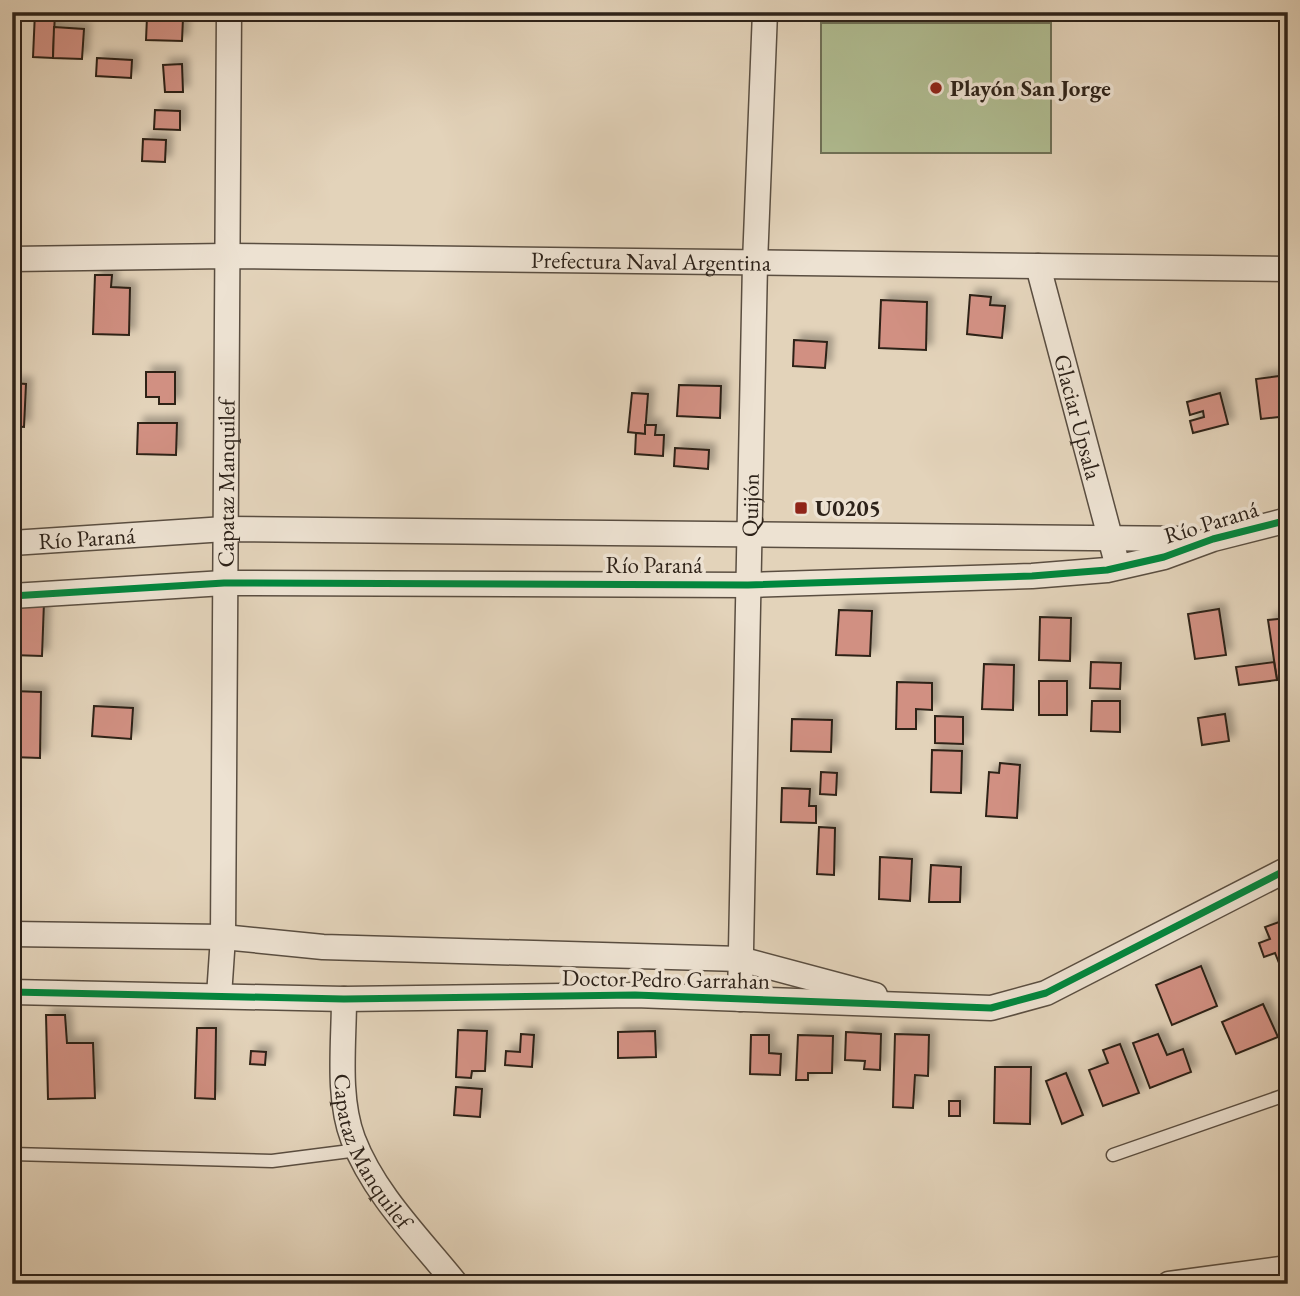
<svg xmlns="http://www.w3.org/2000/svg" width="1300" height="1296" viewBox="0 0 1300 1296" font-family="'EB Garamond',serif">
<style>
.green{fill:#b0bd92;stroke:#6e7056;stroke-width:2}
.building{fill:#d19082;stroke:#2d2219;stroke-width:2;filter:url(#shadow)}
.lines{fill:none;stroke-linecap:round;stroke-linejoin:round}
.lane-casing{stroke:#5a4e41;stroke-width:15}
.street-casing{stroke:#5a4e41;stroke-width:27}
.lane{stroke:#ede2d2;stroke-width:12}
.street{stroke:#ede2d2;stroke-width:24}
.cycleway-casing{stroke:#ede2d2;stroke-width:11}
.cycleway{stroke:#00873e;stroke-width:7}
.poi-dot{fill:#8f2418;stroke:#ede2d2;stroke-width:2.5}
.labels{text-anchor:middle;stroke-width:7;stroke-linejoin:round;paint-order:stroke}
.poi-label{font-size:23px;font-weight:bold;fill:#2d2219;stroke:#ede2d2;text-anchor:start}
.street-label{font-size:23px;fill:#2d2219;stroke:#ede2d2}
</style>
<defs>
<filter id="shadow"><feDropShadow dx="6" dy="-6" stdDeviation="3.5" flood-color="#0004"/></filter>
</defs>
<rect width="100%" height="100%" fill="#e3d3ba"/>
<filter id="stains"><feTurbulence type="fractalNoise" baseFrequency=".00286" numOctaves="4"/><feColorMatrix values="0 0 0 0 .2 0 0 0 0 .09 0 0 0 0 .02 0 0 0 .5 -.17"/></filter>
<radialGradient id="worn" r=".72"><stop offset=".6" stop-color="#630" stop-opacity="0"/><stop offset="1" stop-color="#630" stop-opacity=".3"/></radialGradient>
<!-- green -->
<rect class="green" x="821" y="23" width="230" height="130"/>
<!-- building -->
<g class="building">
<polygon points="12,12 35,12 35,18 12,17"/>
<polygon points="35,12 55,12 53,58 33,57"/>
<polygon points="147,17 183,18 182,41 146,40"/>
<polygon points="54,27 84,29 82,59 53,58"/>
<polygon points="97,58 132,60 131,78 96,76"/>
<polygon points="182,64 183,92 165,92 163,65"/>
<polygon points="155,110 180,111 180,130 154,129"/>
<polygon points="143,139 166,140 165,162 142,161"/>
<polygon points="95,275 112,275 111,287 130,288 129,335 93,334"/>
<polygon points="970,295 991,297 990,305 1005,306 1002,338 967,334"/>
<polygon points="881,300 927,302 926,350 879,348"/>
<polygon points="794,340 827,342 825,368 793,366"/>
<polygon points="146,372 175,372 175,404 159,404 159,397 146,397"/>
<polygon points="1287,375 1288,416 1261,419 1256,379"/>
<polygon points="12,383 26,384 24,427 12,426"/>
<polygon points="679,385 721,386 720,418 677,416"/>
<polygon points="632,393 648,394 645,434 628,432"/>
<polygon points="1220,393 1228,424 1193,433 1190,421 1204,417 1203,411 1190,415 1187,402"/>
<polygon points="138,423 177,423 176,455 137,454"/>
<polygon points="645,425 656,425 655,435 664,435 663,456 635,454 636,433 645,434"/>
<polygon points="675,448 709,450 708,469 674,466"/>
<polygon points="44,602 42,656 12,655 12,603"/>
<polygon points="1219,609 1226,655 1195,659 1188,614"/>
<polygon points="839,610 872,611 870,656 836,655"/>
<polygon points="1040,617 1071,618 1070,661 1039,660"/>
<polygon points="1288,618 1288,676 1277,680 1268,620"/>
<polygon points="1091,662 1121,663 1120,689 1090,688"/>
<polygon points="1274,662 1277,680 1239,685 1236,667"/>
<polygon points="984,664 1014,665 1013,710 982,709"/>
<rect x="1039" y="681" width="28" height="34"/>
<polygon points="897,682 932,683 932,710 916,709 916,729 896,729"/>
<polygon points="12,691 41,692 40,758 12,757"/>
<polygon points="1092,701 1120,701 1120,732 1091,731"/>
<polygon points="94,706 133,708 131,739 92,736"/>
<polygon points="1225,714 1229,741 1202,745 1198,718"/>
<polygon points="935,716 963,717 963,744 935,743"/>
<polygon points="792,719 832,720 831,752 791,751"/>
<polygon points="932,750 962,751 961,793 931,792"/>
<polygon points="1000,763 1020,765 1017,818 986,816 989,772 999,773"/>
<polygon points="821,772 837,773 836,795 820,794"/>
<polygon points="782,788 810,789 809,806 816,806 816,823 781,822"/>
<polygon points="819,827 835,828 834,875 817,874"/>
<polygon points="880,857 912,859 910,901 879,899"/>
<polygon points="931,865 961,867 960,902 929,902"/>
<polygon points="1279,922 1288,944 1288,959 1279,963 1275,953 1264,957 1259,943 1270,939 1265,927"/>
<polygon points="1201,966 1217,1006 1172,1025 1156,985"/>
<polygon points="1263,1004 1278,1037 1236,1054 1222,1022"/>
<polygon points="46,1015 65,1015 67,1043 93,1043 95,1098 48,1099"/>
<polygon points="197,1028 216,1028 215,1099 195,1098"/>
<polygon points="458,1030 487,1031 485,1071 472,1071 471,1078 456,1077"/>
<polygon points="655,1031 656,1057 618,1058 618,1032"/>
<polygon points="846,1032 881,1034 880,1070 864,1069 865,1061 845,1060"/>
<polygon points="521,1034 534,1035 532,1067 505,1065 506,1051 520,1052"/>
<polygon points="895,1034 929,1035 928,1076 915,1075 913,1108 893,1107"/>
<polygon points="1158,1034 1167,1055 1183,1049 1191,1072 1150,1088 1133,1043"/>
<polygon points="751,1035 769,1035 769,1053 781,1054 780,1075 750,1074"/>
<polygon points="798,1035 833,1036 832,1073 808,1073 808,1080 796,1080"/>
<polygon points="1120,1044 1139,1093 1103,1106 1089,1070 1108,1063 1103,1050"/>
<polygon points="251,1051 266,1052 265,1065 250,1064"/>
<polygon points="995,1067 1031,1067 1030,1124 994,1123"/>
<polygon points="1066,1073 1083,1115 1062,1124 1046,1081"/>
<polygon points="456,1087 482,1089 480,1117 454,1115"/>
<rect x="949" y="1101" width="11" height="15"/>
</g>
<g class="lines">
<defs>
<g id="lane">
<polyline points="12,1154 272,1161 358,1150"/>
<polyline points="1113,1155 1288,1094"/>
</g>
<g id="street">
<path id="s1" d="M 12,259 L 227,256 L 1288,269"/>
<path id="s2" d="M 1038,266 L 1115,556"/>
<path id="s3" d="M 12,543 L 225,529 L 1191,539"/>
<polyline points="12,596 224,583 748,585 1032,576 1107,570 1164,557 1213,539 1288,520"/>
<polyline points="12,934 223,937 323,947 740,959 875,995"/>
<polyline points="12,992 344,999 635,995 991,1008 1046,993 1288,869"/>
<path id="s4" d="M 219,996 L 223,937 L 229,12"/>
<path id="s5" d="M 344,999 C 344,1043 337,1097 353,1139 C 374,1194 419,1238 456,1284"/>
<path id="s6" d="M 740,999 L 755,263 L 765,12"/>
<polyline points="1169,1284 1288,1268"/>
</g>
</defs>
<!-- lane casing -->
<use href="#lane" class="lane-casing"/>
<!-- street casing -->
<use href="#street" class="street-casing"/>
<!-- lane -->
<use href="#lane" class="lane"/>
<!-- street -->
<use href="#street" class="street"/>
<defs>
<g id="cycleway">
<polyline points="12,596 224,583 748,585 1032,576 1107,570 1164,557 1213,539 1288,520"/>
<polyline points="12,992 344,999 635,995 991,1008 1046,993 1288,869"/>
</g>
</defs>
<!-- cycleway casing -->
<use href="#cycleway" class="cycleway-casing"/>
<!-- cycleway -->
<use href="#cycleway" class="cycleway"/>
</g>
<!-- markers -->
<g class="poi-dot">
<circle cx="936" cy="88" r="7"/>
<rect x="794" y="501" width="14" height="14" rx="3.5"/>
</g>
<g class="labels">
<!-- poi labels -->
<g class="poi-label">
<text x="950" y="96">Playón San Jorge</text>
<text x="815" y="516">U0205</text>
</g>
<!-- street labels -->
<g class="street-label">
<text dy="8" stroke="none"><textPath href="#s1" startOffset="639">Prefectura Naval Argentina</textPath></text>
<text dy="8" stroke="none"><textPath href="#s2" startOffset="156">Glaciar Upsala</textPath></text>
<text dy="8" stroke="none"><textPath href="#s4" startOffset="513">Capataz Manquilef</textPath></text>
<text dy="8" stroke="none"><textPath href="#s6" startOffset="494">Quijón</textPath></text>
<text transform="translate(1211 522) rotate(-17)" y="8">Río Paraná</text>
<text dy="8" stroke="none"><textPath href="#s3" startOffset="75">Río Paraná</textPath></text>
<text x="654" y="573">Río Paraná</text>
<text transform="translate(666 979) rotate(1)" y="8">Doctor Pedro Garrahan</text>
<text dy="8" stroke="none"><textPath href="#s5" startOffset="159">Capataz Manquilef</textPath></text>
</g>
</g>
<!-- margin -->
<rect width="1300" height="1296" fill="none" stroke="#e3d3ba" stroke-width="42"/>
<rect x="14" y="14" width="1272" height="1268" fill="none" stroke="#2d2219" stroke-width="3.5"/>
<rect x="21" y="21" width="1258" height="1254" fill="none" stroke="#2d2219" stroke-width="2"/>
<rect width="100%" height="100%" filter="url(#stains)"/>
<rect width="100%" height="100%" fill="url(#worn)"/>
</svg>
